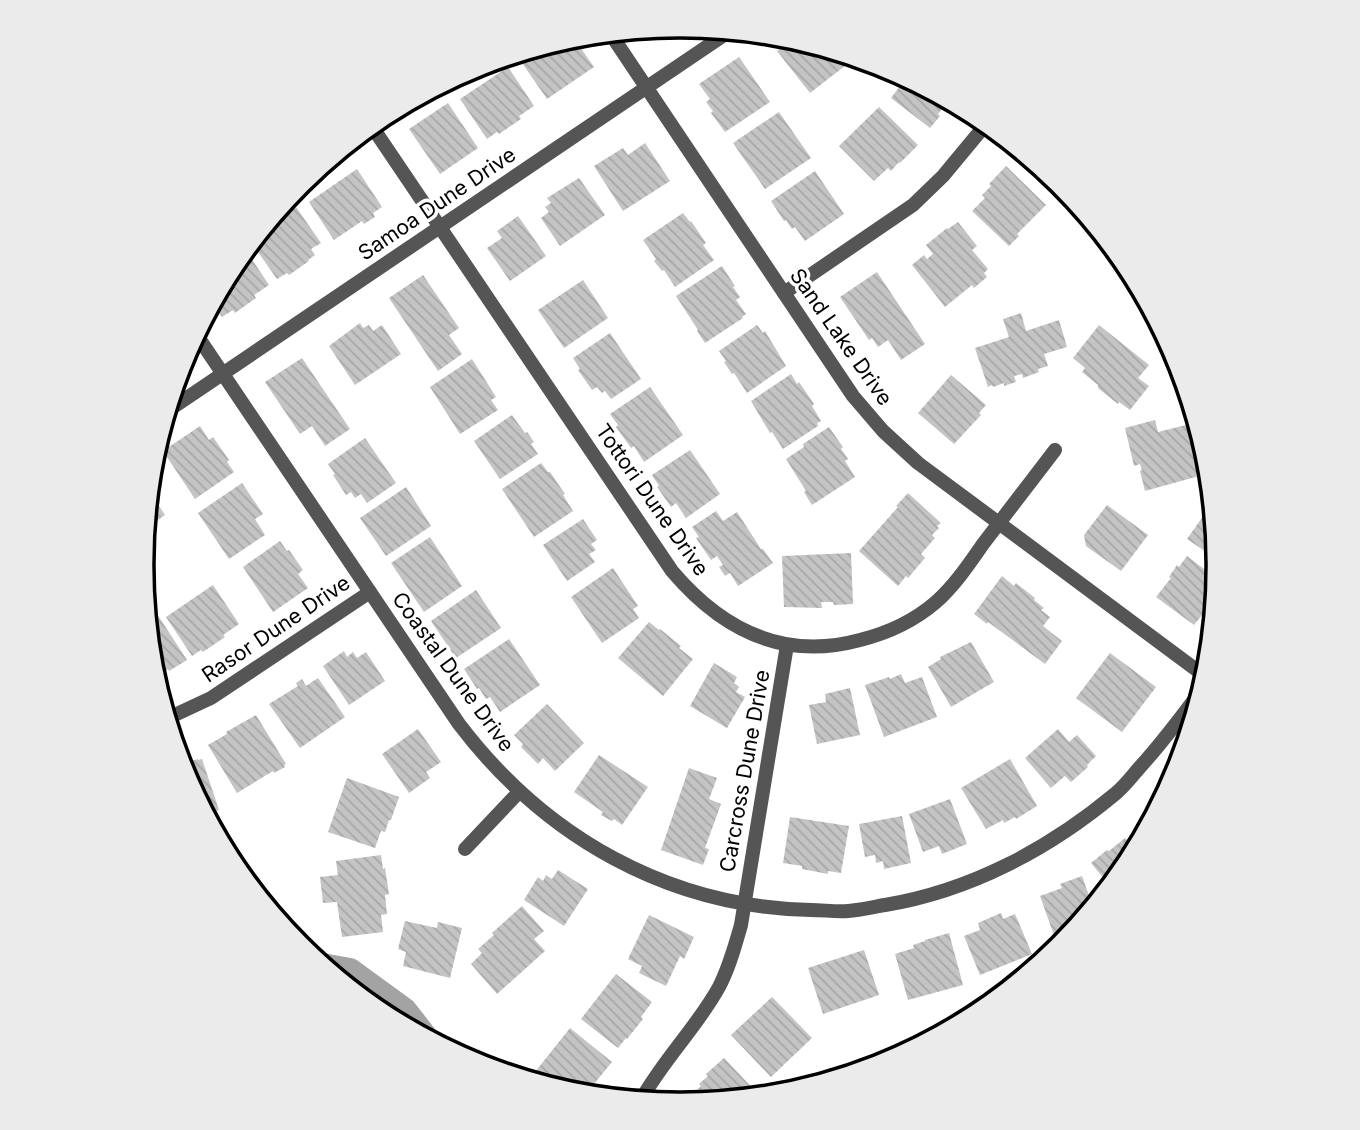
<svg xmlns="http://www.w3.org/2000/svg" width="1360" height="1130" viewBox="0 0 1360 1130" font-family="Inter,sans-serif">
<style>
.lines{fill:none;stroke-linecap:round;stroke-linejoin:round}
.canal{stroke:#a3a3a3;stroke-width:24}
.building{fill:url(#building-back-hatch)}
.street{stroke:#555;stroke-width:14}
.labels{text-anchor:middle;stroke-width:7;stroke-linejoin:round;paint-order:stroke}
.street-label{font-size:21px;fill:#000;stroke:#fff}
.rim{fill:none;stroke:#000;stroke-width:3.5}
</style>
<defs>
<pattern id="building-back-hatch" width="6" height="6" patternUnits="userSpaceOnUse" patternTransform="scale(1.75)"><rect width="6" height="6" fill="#c4c4c4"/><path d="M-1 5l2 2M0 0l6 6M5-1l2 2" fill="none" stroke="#a7a7a7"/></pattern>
</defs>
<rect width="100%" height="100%" fill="#fff"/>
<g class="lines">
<!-- canal -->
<polyline class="canal" points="322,965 350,970 405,1010 426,1037"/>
</g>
<!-- building -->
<g class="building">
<polygon points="573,37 594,67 547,99 520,60 538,48"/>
<polygon points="797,40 845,55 850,62 810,93 777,51 790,41 792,44"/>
<polygon points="739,57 770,102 725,132 711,113 713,111 706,102 710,99 699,84"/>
<polygon points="508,67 534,106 519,116 521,119 499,134 497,132 487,139 460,99"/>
<polygon points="906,78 953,103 950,106 946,103 938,114 940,116 930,128 891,98"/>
<polygon points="448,103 478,148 440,174 409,129"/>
<polygon points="879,107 918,145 900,163 899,162 891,171 888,168 874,181 839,146"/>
<polygon points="779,112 811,158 765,189 733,143"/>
<polygon points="645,143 670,181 623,211 594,166 623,148 628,155"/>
<polygon points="1018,149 1061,184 1059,188 1015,153"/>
<polygon points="1006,166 1046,205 1017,234 1019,236 1009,246 972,211 985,198 982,195 991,186 989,184"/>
<polygon points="357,169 382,207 373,213 375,217 364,224 362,221 334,240 309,202"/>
<polygon points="815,171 844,214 805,241 795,227 792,229 786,220 784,221 771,201"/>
<polygon points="579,178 605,215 560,246 541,218 549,212 545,207 551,203 547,198"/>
<polygon points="296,207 321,243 311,249 315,255 308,260 309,261 289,275 287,273 277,279 251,242 260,231"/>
<polygon points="683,213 690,222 691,221 706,243 703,245 714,260 675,287 664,270 662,271 654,261 656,259 643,240"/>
<polygon points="518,216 546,256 510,281 487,248 502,238 497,231"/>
<polygon points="958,222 977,246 972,250 988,269 984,273 987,277 974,288 972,285 945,307 912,265 924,255 927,259 933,254 926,245 947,228 948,229"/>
<polygon points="245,249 269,285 254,295 256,298 235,313 233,310 222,317 212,303 232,265"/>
<polygon points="722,266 735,286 733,287 740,297 736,300 746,314 742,317 743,318 705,343 697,331 698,330 676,296"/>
<polygon points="877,272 925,344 901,360 888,340 878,347 872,338 869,340 840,297"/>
<polygon points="423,275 459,328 449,335 462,354 438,371 389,298"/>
<polygon points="583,280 608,318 564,348 538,310"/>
<polygon points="1021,313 1026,331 1059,320 1067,347 1044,354 1048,366 1038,369 1039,372 1023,378 1022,374 1014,376 1016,382 1004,386 1004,383 993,387 992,385 988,387 975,348 1009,337 1003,319"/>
<polygon points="360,323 363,328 369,325 373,331 382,325 401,354 355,385 329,346"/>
<polygon points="757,325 763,333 765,331 786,366 747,393 734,373 732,374 724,362 726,361 719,351"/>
<polygon points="1099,325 1149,365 1138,378 1149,386 1130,410 1119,402 1118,404 1098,388 1098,385 1082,372 1085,368 1073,358"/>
<polygon points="610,333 641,379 611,399 605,391 602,393 597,387 592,390 578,370 580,369 573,358"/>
<polygon points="302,358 350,429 325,446 312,426 300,434 265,382"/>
<polygon points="472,359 496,397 491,400 498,410 460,434 430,387"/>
<polygon points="791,374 797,384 799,382 814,404 812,406 821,421 817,423 818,426 783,449 772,432 770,433 751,401"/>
<polygon points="951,375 986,405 979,413 981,415 954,444 918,413"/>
<polygon points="650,387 683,435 644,462 634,446 631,448 616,427 618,425 610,414"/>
<polygon points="512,415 525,433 527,432 534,442 531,444 538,454 500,479 474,441"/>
<polygon points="1155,420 1158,432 1186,425 1199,476 1145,491 1140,471 1142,470 1140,464 1134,466 1125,428"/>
<polygon points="200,426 209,440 213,437 229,460 227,462 234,472 195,499 163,451"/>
<polygon points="829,427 843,447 841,449 848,459 845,461 855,477 812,505 804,492 806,491 786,459 804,447 803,444"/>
<polygon points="365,438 396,483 367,503 361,494 355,498 351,492 346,495 333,475 335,474 328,464"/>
<polygon points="690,450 720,494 686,518 676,503 671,507 657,487 659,486 652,475"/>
<polygon points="541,463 548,472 550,472 565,494 563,495 573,511 534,537 502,489"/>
<polygon points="242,483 263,514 255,519 265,535 229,559 198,513"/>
<polygon points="406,487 431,526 386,556 360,518"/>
<polygon points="149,491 165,515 145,529 146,516"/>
<polygon points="908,493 941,523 937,526 939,528 932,535 935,538 921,554 925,558 908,578 906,576 898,586 859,551 898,507 896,506"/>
<polygon points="1213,502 1217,544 1218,560 1187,539"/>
<polygon points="1107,505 1148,535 1121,571 1086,546 1084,535"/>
<polygon points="716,511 723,521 737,512 761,549 763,549 773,563 738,586 730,573 725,576 719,567 723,565 717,556 711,560 696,538 699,537 692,527"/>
<polygon points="583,519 597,540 591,544 596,550 589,554 595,562 567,581 543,545"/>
<polygon points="430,537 462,586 424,612 391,563"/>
<polygon points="280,541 287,551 289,550 303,570 298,574 308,588 273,612 243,567"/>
<polygon points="851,553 853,604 834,605 833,602 821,602 822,608 784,607 782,556"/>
<polygon points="1187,556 1217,579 1215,599 1194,625 1156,597 1171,578 1169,577 1177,565 1179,567"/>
<polygon points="613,568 638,606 633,609 639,618 602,643 571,597"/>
<polygon points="1002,576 1014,586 1016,583 1035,598 1034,600 1044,608 1041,610 1050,617 1043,626 1062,641 1045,664 988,622 987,624 974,614"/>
<polygon points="213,585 239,624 223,635 225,637 203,652 201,650 192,656 166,617"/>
<polygon points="476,590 501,628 456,658 431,621"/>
<polygon points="157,614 187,660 169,671 168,669 154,678 152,670 147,621"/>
<polygon points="649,622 659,630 660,629 681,646 679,648 693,659 663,696 618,658"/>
<polygon points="509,639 540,685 500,712 490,697 486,699 479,688 477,689 464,669"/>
<polygon points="971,642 994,682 951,707 928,667 941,659 940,657"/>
<polygon points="344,651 347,657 353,652 357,658 366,652 385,681 349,705 323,666"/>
<polygon points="1110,653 1156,687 1122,732 1076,698"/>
<polygon points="714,663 737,677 734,683 739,687 736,692 745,697 727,728 690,706"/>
<polygon points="901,674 905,683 922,677 937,717 884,737 865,685 889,677 890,679"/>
<polygon points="318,678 345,717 300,748 269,704 298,686 296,683 302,679 306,686"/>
<polygon points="850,688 860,735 817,744 809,705 826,702 825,694"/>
<polygon points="547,704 584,743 555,771 543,758 538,764 521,747 523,744 514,735"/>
<polygon points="256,715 286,764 284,765 285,767 274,773 273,771 237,793 208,745 227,734 226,732"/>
<polygon points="418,729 441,762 426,772 430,778 409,793 382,754"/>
<polygon points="1058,729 1069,742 1077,735 1096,756 1087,765 1088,767 1071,782 1065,776 1051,788 1025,758"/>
<polygon points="599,755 648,787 622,825 614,819 612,821 601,815 603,812 574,792"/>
<polygon points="198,759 198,760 202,759 219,810 206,815 181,767 188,764 188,762"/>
<polygon points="1010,759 1037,806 1016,819 1015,817 1004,823 1003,820 986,829 961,788"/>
<polygon points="689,768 717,778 709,799 721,804 705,848 709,849 703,865 661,850"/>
<polygon points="347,778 399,797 391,820 389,820 385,832 381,831 375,848 328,832"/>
<polygon points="950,799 967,844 942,854 939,846 923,852 909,814"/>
<polygon points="902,816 911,863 884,869 883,861 876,863 875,855 865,857 859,824"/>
<polygon points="790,817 849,826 841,873 828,871 828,874 802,869 802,866 783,863"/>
<polygon points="1136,833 1141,840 1128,865 1110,886 1091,863 1107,850 1109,851 1125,838 1127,840"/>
<polygon points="381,855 383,869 385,868 389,894 385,895 387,914 381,915 383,932 342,937 337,902 323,903 320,877 338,875 336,861"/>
<polygon points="558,870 588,889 564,926 524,900 538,877 543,881 546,875 552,879"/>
<polygon points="1082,876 1093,907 1073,931 1055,938 1040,896 1062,888 1060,884"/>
<polygon points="522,906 544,931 534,939 545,951 497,994 471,964 482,953 478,949 494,935 492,933"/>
<polygon points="1001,913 1003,919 1015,914 1032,954 980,975 964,936 980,930 978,923"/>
<polygon points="649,915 694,937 684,959 680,956 666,986 639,973 642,966 628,959"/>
<polygon points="405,921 437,928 438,922 462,928 450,978 403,966 406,952 398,949"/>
<polygon points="949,933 963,985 908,1000 895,954 914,948 913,945 925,941 925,940"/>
<polygon points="864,950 879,995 823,1014 808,968"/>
<polygon points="616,974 652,1002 641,1017 643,1019 627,1039 626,1038 618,1048 581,1019"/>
<polygon points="772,997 812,1038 771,1077 731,1035"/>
<polygon points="570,1028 612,1062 589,1090 585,1087 579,1094 553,1087 535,1072"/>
<polygon points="724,1058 760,1096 690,1103 687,1100 701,1086 699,1084 708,1076 706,1074"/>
</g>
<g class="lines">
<!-- street -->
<g class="street">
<polyline points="610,33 853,396 883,431 918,463 1206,677"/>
<path d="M 371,125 L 672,571 C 722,630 783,661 860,640 C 888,633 914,621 936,602 C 955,585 969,564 983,544 C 1007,513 1031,481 1055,450"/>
<polyline points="784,293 913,205 943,176 987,123"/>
<path d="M 196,334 L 459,724 C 545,837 668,907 811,910 C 823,910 836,912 848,911 C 860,910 873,907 885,905 C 970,891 1049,849 1115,794 C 1125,786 1132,776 1140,767 C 1163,742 1183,715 1203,688"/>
<polyline points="166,412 730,31"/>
<polyline points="166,719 211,698 370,592"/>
<polyline points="465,849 519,792"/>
<path d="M 641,1100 C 663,1060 697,1027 719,987 C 729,968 735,946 741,925 L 787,645"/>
</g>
</g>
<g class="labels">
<!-- street labels -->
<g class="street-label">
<text transform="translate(437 204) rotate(-34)" y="7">Samoa Dune Drive</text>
<text transform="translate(841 337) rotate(55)" y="7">Sand Lake Drive</text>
<text transform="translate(652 500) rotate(55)" y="7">Tottori Dune Drive</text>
<text transform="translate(276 629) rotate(-34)" y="7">Rasor Dune Drive</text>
<text transform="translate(453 672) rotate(54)" y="7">Coastal Dune Drive</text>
<text transform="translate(745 771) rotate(-80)" y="7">Carcross Dune Drive</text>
</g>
</g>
<!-- crop -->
<path d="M0 0H1360V1130H0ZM680 38H680A526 526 0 0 1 1206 564V566A526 526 0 0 1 680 1092H680A526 526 0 0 1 154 566V564A526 526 0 0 1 680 38Z" fill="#ebebeb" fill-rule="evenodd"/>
<path class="rim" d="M680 38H680A526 526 0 0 1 1206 564V566A526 526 0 0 1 680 1092H680A526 526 0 0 1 154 566V564A526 526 0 0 1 680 38Z"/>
</svg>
